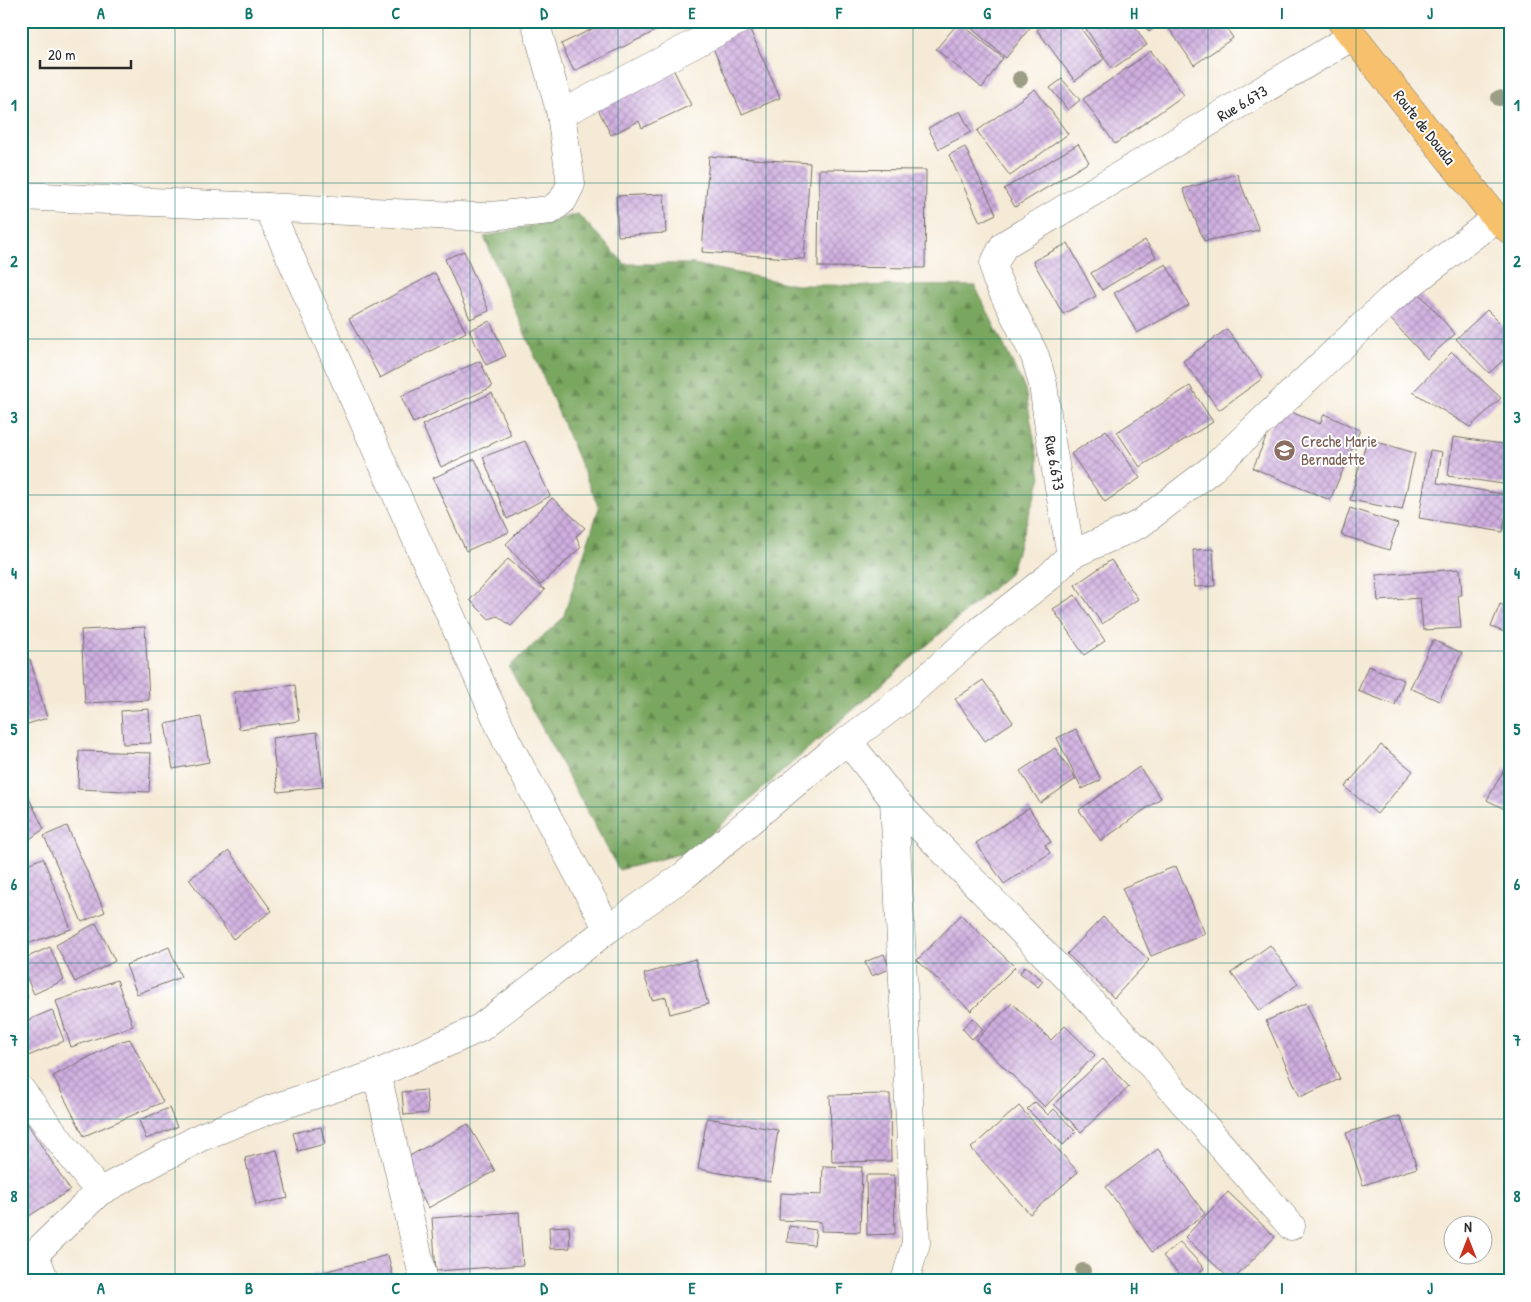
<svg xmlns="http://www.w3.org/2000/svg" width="1531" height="1302" viewBox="0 0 1531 1302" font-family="'Patrick Hand',sans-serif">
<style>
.forest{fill:url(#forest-firs);stroke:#526946}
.building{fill:url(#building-cross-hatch)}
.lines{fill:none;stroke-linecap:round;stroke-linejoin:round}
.minor-casing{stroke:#726e67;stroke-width:29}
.trunk-casing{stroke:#726e67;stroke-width:29}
.minor{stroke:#fff;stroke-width:28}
.trunk{stroke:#f7c06c;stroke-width:28}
.tree{fill:#9b9e85}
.grid{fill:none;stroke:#0f766e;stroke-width:1;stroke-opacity:0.55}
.labels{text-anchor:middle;stroke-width:4;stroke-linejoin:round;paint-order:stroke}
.street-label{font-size:16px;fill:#2b2b2b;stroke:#fff}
.education-label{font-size:16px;fill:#785e54;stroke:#fff;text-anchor:start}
.neatline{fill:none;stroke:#0f766e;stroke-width:2}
.grid-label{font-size:16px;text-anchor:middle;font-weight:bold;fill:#0f766e}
</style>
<defs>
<pattern id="forest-firs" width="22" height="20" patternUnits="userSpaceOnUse" patternTransform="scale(1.25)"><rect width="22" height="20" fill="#7aa760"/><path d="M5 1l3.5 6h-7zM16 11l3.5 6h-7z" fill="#64884f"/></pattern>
<pattern id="building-cross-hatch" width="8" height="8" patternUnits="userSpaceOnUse" patternTransform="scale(1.25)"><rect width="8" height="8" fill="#d0afe0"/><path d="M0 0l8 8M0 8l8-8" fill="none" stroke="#a98fb6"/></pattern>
</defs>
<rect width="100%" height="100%" fill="#fff"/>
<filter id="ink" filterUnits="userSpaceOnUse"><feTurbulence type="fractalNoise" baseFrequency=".02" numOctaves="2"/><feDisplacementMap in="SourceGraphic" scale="10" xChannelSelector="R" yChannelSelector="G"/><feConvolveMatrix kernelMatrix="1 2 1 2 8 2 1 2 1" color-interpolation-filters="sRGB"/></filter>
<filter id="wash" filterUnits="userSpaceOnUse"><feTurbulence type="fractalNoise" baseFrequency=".0096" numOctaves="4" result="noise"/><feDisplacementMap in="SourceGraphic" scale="20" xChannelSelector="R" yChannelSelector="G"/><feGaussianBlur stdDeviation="1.12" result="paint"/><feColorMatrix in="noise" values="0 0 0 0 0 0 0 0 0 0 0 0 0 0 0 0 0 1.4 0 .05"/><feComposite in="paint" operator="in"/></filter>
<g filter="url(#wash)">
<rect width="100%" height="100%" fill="#f5ead6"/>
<!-- forest -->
<polygon class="forest" points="578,214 625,264 693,264 796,285 975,286 1025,389 1041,477 1010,573 691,851 619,870 509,667 563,618 599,508 484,237"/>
<g id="blocks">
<!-- building -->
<g class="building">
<polygon points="609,21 676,21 574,71 561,44"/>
<polygon points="963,21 1027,21 1032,25 1006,58"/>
<polygon points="1048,21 1075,21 1104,59 1075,81 1037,30"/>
<polygon points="1081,21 1131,21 1147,45 1112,69"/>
<polygon points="1142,21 1166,21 1149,32"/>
<polygon points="1169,21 1222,21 1233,38 1194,65 1166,24"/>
<polygon points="959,22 1003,58 982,88 936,49"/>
<polygon points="747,23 780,98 742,114 709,39"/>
<polygon points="1151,51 1184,95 1115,144 1083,99"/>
<polygon points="668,59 691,105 642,128 639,121 611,135 596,105"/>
<polygon points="1062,79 1080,100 1068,110 1050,88"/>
<polygon points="1035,89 1068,134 1010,176 977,131"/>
<polygon points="960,111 971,132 939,149 928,128"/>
<polygon points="1078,144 1089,162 1015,207 1004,189"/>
<polygon points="965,147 996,214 980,222 949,155"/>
<polygon points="709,156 810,163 804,259 702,252"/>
<polygon points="819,169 926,170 925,268 818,267"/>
<polygon points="1237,174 1259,230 1204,241 1183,189"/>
<polygon points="664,194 666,233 618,236 616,196"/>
<polygon points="1145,240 1156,257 1102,290 1091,273"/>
<polygon points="1068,243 1096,296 1063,314 1033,261"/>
<polygon points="464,251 489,311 470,319 445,259"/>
<polygon points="1166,264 1189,305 1137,333 1114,293"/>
<polygon points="435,273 466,332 380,378 349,319"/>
<polygon points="1405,277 1455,334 1427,359 1376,303"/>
<polygon points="1487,310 1510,333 1510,354 1489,373 1456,339"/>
<polygon points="490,321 506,356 486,365 469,330"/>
<polygon points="1227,329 1263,378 1219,410 1183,361"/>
<polygon points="1452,352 1501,398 1470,427 1413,392"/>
<polygon points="480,361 492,387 413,423 401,396"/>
<polygon points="1190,386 1213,422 1140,467 1117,432"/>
<polygon points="492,393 511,435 441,467 422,425"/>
<polygon points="1279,407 1320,424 1324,414 1360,430 1330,500 1253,468"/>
<polygon points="1106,430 1140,478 1105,502 1071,454"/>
<polygon points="1453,437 1510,445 1510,485 1448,476"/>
<polygon points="1367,439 1415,453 1402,510 1350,500"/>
<polygon points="525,441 550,496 507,519 483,457"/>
<polygon points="1430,450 1442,452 1437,483 1509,495 1503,532 1419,518"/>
<polygon points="475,459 509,532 466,551 433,478"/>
<polygon points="552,498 585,528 576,536 581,547 541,585 506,544"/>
<polygon points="1350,508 1398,524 1389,550 1341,535"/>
<polygon points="1213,549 1215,586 1195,587 1193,550"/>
<polygon points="508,559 545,590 511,626 498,616 489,619 470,600"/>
<polygon points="1111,560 1138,599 1102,624 1075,585"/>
<polygon points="1460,569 1462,595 1458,595 1461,628 1423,630 1420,598 1378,601 1376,575"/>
<polygon points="1075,595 1105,641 1084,655 1053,609"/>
<polygon points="1500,604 1510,608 1510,634 1491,627"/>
<polygon points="145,627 149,700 85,703 81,630"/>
<polygon points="1433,640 1462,653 1439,701 1410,688"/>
<polygon points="30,659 47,718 21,726 21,661"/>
<polygon points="1368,666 1404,680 1395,705 1358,691"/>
<polygon points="983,680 1013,722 985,741 955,699"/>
<polygon points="295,685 299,721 239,729 234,692"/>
<polygon points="149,709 151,743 123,744 121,711"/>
<polygon points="201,717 209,762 173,769 165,724"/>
<polygon points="1076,729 1101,780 1082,789 1057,738"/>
<polygon points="317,732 323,787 278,792 272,738"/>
<polygon points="1381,745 1413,771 1377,814 1345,787"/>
<polygon points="1055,748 1076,779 1040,803 1020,771"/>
<polygon points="79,751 151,753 149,792 78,789"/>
<polygon points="1139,767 1161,798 1101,841 1079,810"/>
<polygon points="1505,768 1510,771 1510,812 1487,800"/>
<polygon points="21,782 44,829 21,845"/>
<polygon points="1029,808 1051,842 1045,845 1050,853 1004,884 976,843"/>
<polygon points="67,826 105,912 82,922 44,836"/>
<polygon points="229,851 272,911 233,939 189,879"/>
<polygon points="43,858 71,929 21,946 21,866"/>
<polygon points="1176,866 1205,934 1151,956 1122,888"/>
<polygon points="961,915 1015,967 971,1011 917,960"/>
<polygon points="1103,917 1149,960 1114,998 1067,954"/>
<polygon points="96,923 115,961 75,982 56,945"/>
<polygon points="1270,945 1298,984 1259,1011 1231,973"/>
<polygon points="50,947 64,980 34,994 21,965 21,960"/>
<polygon points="169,947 181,977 137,994 126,965"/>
<polygon points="884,954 890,969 871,976 865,962"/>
<polygon points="695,959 708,1004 670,1014 666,997 652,1000 644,974"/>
<polygon points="1025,966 1043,981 1038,987 1020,973"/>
<polygon points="117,980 133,1026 71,1047 56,1001"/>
<polygon points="21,983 28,998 21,1001"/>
<polygon points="1012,1003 1051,1040 1065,1026 1095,1055 1045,1107 976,1040"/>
<polygon points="1306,1003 1340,1079 1300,1097 1266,1021"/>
<polygon points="52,1010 64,1041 21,1059 21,1023"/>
<polygon points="973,1018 983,1030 972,1039 962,1028"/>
<polygon points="130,1039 163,1102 84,1136 53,1076 118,1042"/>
<polygon points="1103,1059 1129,1087 1081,1132 1054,1104"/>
<polygon points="426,1090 428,1113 404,1115 402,1092"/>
<polygon points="890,1094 891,1161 832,1162 830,1095"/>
<polygon points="1035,1102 1048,1115 1054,1109 1076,1132 1063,1145 1027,1109"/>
<polygon points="1019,1106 1078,1172 1030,1214 971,1148"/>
<polygon points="169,1108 177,1127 146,1139 139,1120"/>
<polygon points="1400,1116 1417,1168 1363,1185 1346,1133"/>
<polygon points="23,1117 70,1190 21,1221 21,1118"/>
<polygon points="707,1118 778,1130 770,1182 698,1169"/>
<polygon points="468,1124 495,1171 428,1208 402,1160"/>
<polygon points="321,1127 325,1144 298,1151 293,1133"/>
<polygon points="1158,1149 1205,1214 1152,1252 1106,1187"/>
<polygon points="277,1150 288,1198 256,1205 245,1158"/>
<polygon points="823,1166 862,1167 860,1232 821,1231 821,1222 779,1220 780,1193 822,1195"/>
<polygon points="866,1175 894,1175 895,1234 867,1235"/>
<polygon points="1228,1192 1275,1237 1232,1281 1185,1237"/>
<polygon points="519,1212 523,1265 436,1271 432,1218"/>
<polygon points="569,1226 570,1248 550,1249 549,1227"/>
<polygon points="789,1226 816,1230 814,1245 787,1242"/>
<polygon points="1180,1242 1204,1268 1190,1281 1185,1281 1163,1256"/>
<polygon points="388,1255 394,1281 293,1281 293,1280"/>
<polygon points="1215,1273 1224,1281 1208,1281"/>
</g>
</g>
</g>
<g filter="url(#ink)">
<use href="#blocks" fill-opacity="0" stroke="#726e67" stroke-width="1"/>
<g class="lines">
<defs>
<g id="minor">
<polyline points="1353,36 1004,245 994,264 996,278 1035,356 1043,384 1050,436 1071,555 1140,524 1213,468 1390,300 1496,218"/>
<polyline points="561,114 738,21"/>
<polyline points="21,196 480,217 551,210 563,200 571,184 561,114 535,21"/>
<polyline points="268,207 507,742 608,929"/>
<polyline points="848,741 894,800 1141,1053 1291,1226"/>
<polyline points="894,800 916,1243 905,1281"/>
<polyline points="377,1074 424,1281"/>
<polyline points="21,1090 99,1192"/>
<polyline points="35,1255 45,1281"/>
<polyline points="21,1267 99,1192 201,1137 274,1108 377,1074 480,1028 608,929 685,875 830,754 904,698 981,630 1049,577 1071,555"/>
</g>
<polyline id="trunk" points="1341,21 1496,218 1510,230"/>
</defs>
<!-- minor casing -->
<use href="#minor" class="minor-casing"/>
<!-- trunk casing -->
<use href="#trunk" class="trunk-casing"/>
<!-- minor -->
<use href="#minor" class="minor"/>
<!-- trunk -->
<use href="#trunk" class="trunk"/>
</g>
<!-- trees -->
<g class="tree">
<circle cx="1020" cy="79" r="8"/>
<circle cx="1499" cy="98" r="8"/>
<circle cx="1083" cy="1271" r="8"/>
</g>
</g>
<!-- grid -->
<path class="grid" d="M 175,21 L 175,1281M 323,21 L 323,1281M 470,21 L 470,1281M 618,21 L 618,1281M 766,21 L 766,1281M 913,21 L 913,1281M 1061,21 L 1061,1281M 1208,21 L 1208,1281M 1356,21 L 1356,1281M 21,183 L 1510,183M 21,339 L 1510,339M 21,495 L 1510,495M 21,651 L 1510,651M 21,807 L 1510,807M 21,963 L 1510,963M 21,1119 L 1510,1119"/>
<!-- icons -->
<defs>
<symbol id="school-disc" viewBox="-11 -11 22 22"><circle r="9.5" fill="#8d6e63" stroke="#fff"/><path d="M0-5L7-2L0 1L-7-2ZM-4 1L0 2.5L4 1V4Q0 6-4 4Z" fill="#fff"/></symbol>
</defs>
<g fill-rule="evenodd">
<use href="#school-disc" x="1272" y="438" width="25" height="25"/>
</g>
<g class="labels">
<!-- street labels -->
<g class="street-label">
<text transform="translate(1242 103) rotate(-31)" y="6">Rue 6.673</text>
<text transform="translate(1425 127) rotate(52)" y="6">Route de Douala</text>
<text transform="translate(1055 463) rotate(80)" y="6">Rue 6.673</text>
</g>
<!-- education labels -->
<g class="education-label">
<text x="1301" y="447">Creche Marie<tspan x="1301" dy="18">Bernadette</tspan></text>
</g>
</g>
<!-- margin -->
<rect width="1531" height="1302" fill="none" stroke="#fff" stroke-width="55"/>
<!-- north arrow -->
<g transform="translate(1468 1240)"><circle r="24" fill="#ffffff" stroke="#aaaaaa"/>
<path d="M0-4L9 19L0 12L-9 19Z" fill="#c8321e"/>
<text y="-8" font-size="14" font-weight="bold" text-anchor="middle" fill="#2b2b2b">N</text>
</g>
<!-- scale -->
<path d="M40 60v8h91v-8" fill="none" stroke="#2b2b2b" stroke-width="2.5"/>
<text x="48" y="60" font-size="15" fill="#2b2b2b" stroke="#ffffff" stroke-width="4" paint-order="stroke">20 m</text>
<rect x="28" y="28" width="1476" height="1246" class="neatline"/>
<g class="grid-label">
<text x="101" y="19">A</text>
<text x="249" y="19">B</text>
<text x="396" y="19">C</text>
<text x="544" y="19">D</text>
<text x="692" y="19">E</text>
<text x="839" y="19">F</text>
<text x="987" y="19">G</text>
<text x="1134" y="19">H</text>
<text x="1282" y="19">I</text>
<text x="1430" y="19">J</text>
<text x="14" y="111">1</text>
<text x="1517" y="111">1</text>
<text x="14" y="267">2</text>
<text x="1517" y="267">2</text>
<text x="14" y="423">3</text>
<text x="1517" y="423">3</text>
<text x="14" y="579">4</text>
<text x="1517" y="579">4</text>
<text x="14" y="735">5</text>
<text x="1517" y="735">5</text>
<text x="14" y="890">6</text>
<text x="1517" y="890">6</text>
<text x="14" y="1046">7</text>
<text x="1517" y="1046">7</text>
<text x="14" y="1202">8</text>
<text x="1517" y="1202">8</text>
<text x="101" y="1294">A</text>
<text x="249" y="1294">B</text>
<text x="396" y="1294">C</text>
<text x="544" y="1294">D</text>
<text x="692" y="1294">E</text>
<text x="839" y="1294">F</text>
<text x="987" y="1294">G</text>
<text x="1134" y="1294">H</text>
<text x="1282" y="1294">I</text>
<text x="1430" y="1294">J</text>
</g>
</svg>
